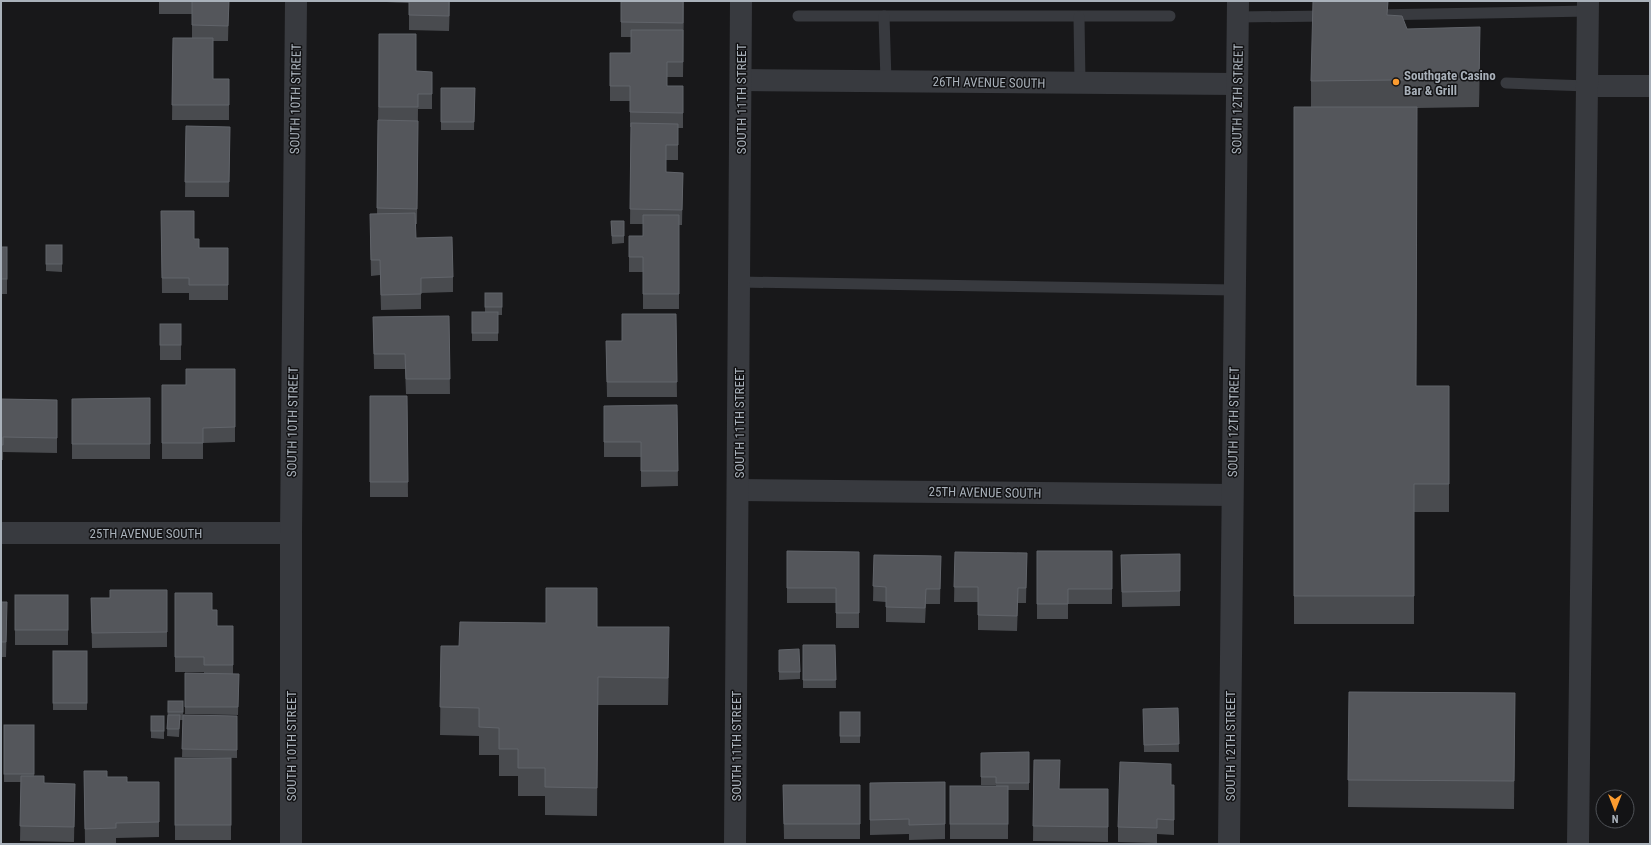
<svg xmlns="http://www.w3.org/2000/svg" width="1651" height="845" viewBox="0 0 1651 845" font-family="'Roboto Condensed',sans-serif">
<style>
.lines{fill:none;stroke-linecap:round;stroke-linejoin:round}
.lane{stroke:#383a3f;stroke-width:11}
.street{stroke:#383a3f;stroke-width:22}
.wall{fill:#494b4f}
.shaded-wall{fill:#313235}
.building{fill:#54565b;stroke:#61646a}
.poi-dot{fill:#fb9b2f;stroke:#131315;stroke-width:1.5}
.labels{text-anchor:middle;stroke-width:3;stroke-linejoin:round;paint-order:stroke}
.poi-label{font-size:13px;font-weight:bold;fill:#a9b1ba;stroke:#131315;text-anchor:start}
.street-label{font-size:13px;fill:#a9b1ba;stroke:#131315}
</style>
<rect width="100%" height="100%" fill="#18181a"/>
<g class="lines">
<!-- lane -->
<g class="lane">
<polyline points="1373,15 1588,11"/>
<polyline points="798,16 1170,16"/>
<polyline points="884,16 886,81"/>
<polyline points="1079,17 1080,83"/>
<polyline points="1238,17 1328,16"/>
<polyline points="1506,83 1588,86"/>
<polyline points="740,282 1235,290"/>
</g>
<!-- street -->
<g class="street">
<polyline points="741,80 1237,84"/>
<polyline points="1588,86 1650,86"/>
<polyline points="738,490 1232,495"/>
<polyline points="1,533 291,533"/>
<polyline points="291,844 291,533 296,1"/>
<polyline points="735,844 741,1"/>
<polyline points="1229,844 1238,1"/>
<polyline points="1578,844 1588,1"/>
</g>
</g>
<!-- wall -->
<g class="wall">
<polygon points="159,1 229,1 228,41 213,41 213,79 229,79 229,120 172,120 173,38 192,38 192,14 159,14"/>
<polygon points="363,1 450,1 449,31 409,30 409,3"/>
<polygon points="621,1 684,1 683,77 667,77 667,86 683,86 683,128 678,128 678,160 666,160 666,172 683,173 682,225 679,225 679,309 643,309 643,272 629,272 629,236 643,236 643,224 630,224 631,127 630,127 630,101 610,101 610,53 631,53 631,37 621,37"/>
<polygon points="1388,1 1388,15 1407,29 1480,55 1479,107 1417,108 1416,386 1449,386 1449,512 1414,512 1414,624 1294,624 1294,107 1311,107 1311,81"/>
<polygon points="379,34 432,87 432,109 418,109 417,224 415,224 416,238 453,277 453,292 421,293 421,309 381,310 380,275 371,276 370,229 377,214"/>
<polygon points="441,88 475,88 474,130 441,130"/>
<polygon points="186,126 230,127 229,197 185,197"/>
<polygon points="161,211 194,239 199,248 228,248 228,300 189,300 189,293 162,293"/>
<polygon points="611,221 624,236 624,243 612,244"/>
<polygon points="46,245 62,245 62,272 46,271"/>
<rect x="1" y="247" width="6" height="47"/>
<polygon points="485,293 502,293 502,315 498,315 498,341 472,341 472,312 485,312"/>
<polygon points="676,314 677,397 607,397 606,341 622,341"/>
<polygon points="449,316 450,394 406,394 405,369 374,369 373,317"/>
<rect x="160" y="324" width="21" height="36"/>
<polygon points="235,369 235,442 203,443 203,459 162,459 162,385 186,385"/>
<polygon points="370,396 407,396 408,497 370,497"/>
<polygon points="150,398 150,459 72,459 72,399"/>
<polygon points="1,399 57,400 57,453 3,452 3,460 1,460"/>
<polygon points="677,405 678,486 641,487 641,457 604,457 604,406"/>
<polygon points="787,551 859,552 859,628 836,628 836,603 787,603"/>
<polygon points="1037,551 1112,551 1112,604 1068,604 1068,619 1037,619"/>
<polygon points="955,552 1027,553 1026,603 1018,603 1017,631 978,630 978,602 954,602"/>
<polygon points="1180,554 1180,606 1122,607 1121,555"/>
<polygon points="874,555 941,556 940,604 926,604 925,623 886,622 886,602 873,601"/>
<polygon points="167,590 167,647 92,648 91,598 110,598"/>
<polygon points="175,593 212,610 217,626 233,626 233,674 239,674 238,715 185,714 185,673 204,673 204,672 175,672"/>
<rect x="15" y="595" width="53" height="50"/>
<polygon points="1,602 7,617 6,657 1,657"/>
<polygon points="597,627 669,655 668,705 598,705 597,816 545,815 545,796 518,796 518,776 499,776 499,755 479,755 479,736 440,735 441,646 459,646"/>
<polygon points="803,645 835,645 836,688 803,688"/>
<polygon points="779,650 800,672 800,679 779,680"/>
<rect x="53" y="651" width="34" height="59"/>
<polygon points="1349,692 1515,693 1514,809 1348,807"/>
<polygon points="168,701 183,701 183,715 237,716 237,758 182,757 183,720 180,720 179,737 167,736"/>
<polygon points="1178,708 1179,752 1144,752 1143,709"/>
<rect x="840" y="712" width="20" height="31"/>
<polygon points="151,716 164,716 164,739 151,738"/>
<polygon points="4,725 34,725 34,776 44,783 75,784 74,842 20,841 21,782 4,782"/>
<polygon points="1029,752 1029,790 1008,790 1008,839 950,839 950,786 996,786 996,785 981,785 981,753"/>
<rect x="175" y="758" width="56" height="82"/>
<polygon points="1034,760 1059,789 1108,789 1108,842 1033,841"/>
<polygon points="84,771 107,777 127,782 159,782 159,837 116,838 116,844 85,844"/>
<polygon points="945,782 945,839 909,840 909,834 870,835 870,783"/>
<polygon points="783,785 860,785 860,839 784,839"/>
<polygon points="1171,785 1174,800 1174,835 1157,834 1157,843 1118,842 1118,827"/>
</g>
<!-- shaded-wall -->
<g class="shaded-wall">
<polygon points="1388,1 1388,22 1387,15"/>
<polygon points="1480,27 1480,55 1479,107 1479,79"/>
<polygon points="669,627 669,655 668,705 668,678"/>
</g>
<!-- building -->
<g class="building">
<polygon points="192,1 229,1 228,26 192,25"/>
<polygon points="409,1 449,1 449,16 409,15"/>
<polygon points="621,1 683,1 683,23 621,22"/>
<polygon points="1313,1 1388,1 1387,15 1402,16 1407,29 1480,27 1479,79 1311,81"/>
<polygon points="631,30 683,30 683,62 667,62 667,86 683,86 683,113 630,112 630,86 610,86 610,53 631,53"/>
<polygon points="379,34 416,34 416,71 432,72 432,94 418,94 418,107 379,107"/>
<polygon points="173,38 213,38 213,79 229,79 229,105 172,105"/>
<polygon points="441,88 475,88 474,122 441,122"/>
<polygon points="1294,107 1417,107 1416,386 1449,386 1449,484 1414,484 1414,596 1294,596"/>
<polygon points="378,120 418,121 417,209 377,208"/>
<polygon points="631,123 678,124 678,145 666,145 666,172 683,173 682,210 630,209"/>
<polygon points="186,126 230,127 229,182 185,182"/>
<polygon points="161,211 194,211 194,239 199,239 199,248 228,248 228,285 189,285 189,278 162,278"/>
<polygon points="415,213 416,238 452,237 453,277 421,278 421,294 381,295 380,260 371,260 370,214"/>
<polygon points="643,215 679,215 679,294 643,294 643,257 629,257 629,236 643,236"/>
<polygon points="611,221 624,221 624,236 612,236"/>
<rect x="46" y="245" width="16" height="19"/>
<rect x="1" y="247" width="6" height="32"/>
<rect x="485" y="293" width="17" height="14"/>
<rect x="472" y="312" width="26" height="21"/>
<polygon points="622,314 676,314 677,382 607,382 606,341 622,341"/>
<polygon points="449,316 450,379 406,379 405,354 374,354 373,317"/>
<rect x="160" y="324" width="21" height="21"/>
<polygon points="186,369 235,369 235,427 203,428 203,443 162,443 162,385 186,385"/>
<polygon points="370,396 407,396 408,482 370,482"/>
<polygon points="150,398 150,444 72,444 72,399"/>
<polygon points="1,399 57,400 57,438 3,437 3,445 1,445"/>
<polygon points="677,405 678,471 641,471 641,442 604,442 604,406"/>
<polygon points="787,551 859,552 859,613 836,613 836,588 787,588"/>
<polygon points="1037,551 1112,551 1112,589 1068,589 1068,604 1037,604"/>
<polygon points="955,552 1027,553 1026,588 1018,588 1017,616 978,615 978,587 954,587"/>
<polygon points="1180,554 1180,591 1122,592 1121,555"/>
<polygon points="874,555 941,556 940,589 926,589 925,608 886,607 886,587 873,586"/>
<polygon points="546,588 597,588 597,627 669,627 668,678 598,677 597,788 545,787 545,768 518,768 518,749 499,749 499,728 479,727 479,708 440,707 441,646 459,646 460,622 546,623"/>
<polygon points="110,590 167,590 167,632 92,633 91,598 110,598"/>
<polygon points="175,593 212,593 212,610 217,610 217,626 233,626 233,665 204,665 204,657 175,657"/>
<rect x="15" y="595" width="53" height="35"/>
<polygon points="1,602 7,602 6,642 1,642"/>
<polygon points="803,645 835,645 836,680 803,680"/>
<polygon points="799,649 800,672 779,672 779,650"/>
<rect x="53" y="651" width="34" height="52"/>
<polygon points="185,673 239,674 238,707 185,707"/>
<polygon points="1349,692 1515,693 1514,781 1348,780"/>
<rect x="168" y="701" width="15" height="11"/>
<polygon points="1178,708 1179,744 1144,745 1143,709"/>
<rect x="840" y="712" width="20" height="24"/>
<polygon points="168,715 180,715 179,729 167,729"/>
<polygon points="183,715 237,716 237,750 182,749"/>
<rect x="151" y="716" width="13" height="15"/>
<rect x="4" y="725" width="30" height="49"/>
<polygon points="1029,752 1029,783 996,783 996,777 981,777 981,753"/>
<rect x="175" y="758" width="56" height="67"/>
<polygon points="1034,760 1060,760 1059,789 1108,789 1108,827 1033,826"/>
<polygon points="1120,762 1171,764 1171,785 1174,785 1174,820 1157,819 1157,828 1118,827"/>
<polygon points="84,771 107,771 107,777 127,777 127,782 159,782 159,822 116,823 116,828 85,829"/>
<polygon points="21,776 44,776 44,783 75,784 74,827 20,826"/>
<polygon points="945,782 945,824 909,825 909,819 870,820 870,783"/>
<polygon points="783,785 860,785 860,824 784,824"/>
<rect x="950" y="786" width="58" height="38"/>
</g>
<!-- markers -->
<circle class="poi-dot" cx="1396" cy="82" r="4"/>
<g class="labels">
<!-- poi labels -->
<g class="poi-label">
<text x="1404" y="80">Southgate Casino<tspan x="1404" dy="15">Bar &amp; Grill</tspan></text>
</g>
<!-- street labels -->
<g class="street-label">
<text transform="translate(989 82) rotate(1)" y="5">26TH AVENUE SOUTH</text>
<text transform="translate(295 99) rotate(-89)" y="5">SOUTH 10TH STREET</text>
<text transform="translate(741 99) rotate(-90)" y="5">SOUTH 11TH STREET</text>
<text transform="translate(1237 99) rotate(-89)" y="5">SOUTH 12TH STREET</text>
<text transform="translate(292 422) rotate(-89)" y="5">SOUTH 10TH STREET</text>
<text transform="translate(1233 422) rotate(-89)" y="5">SOUTH 12TH STREET</text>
<text transform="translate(739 423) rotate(-90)" y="5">SOUTH 11TH STREET</text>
<text transform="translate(985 492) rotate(1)" y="5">25TH AVENUE SOUTH</text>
<text x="146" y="538">25TH AVENUE SOUTH</text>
<text transform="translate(291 746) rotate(-90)" y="5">SOUTH 10TH STREET</text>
<text transform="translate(736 746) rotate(-90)" y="5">SOUTH 11TH STREET</text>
<text transform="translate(1230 746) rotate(-90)" y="5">SOUTH 12TH STREET</text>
</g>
</g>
<!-- border -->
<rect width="1651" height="845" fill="none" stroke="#a9b1ba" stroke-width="4"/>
<!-- north arrow -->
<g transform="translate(1615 809) rotate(180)"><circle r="19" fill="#131315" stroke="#4f5257"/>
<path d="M0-3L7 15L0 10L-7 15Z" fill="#fb9b2f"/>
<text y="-6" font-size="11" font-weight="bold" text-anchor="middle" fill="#a9b1ba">N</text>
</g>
</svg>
